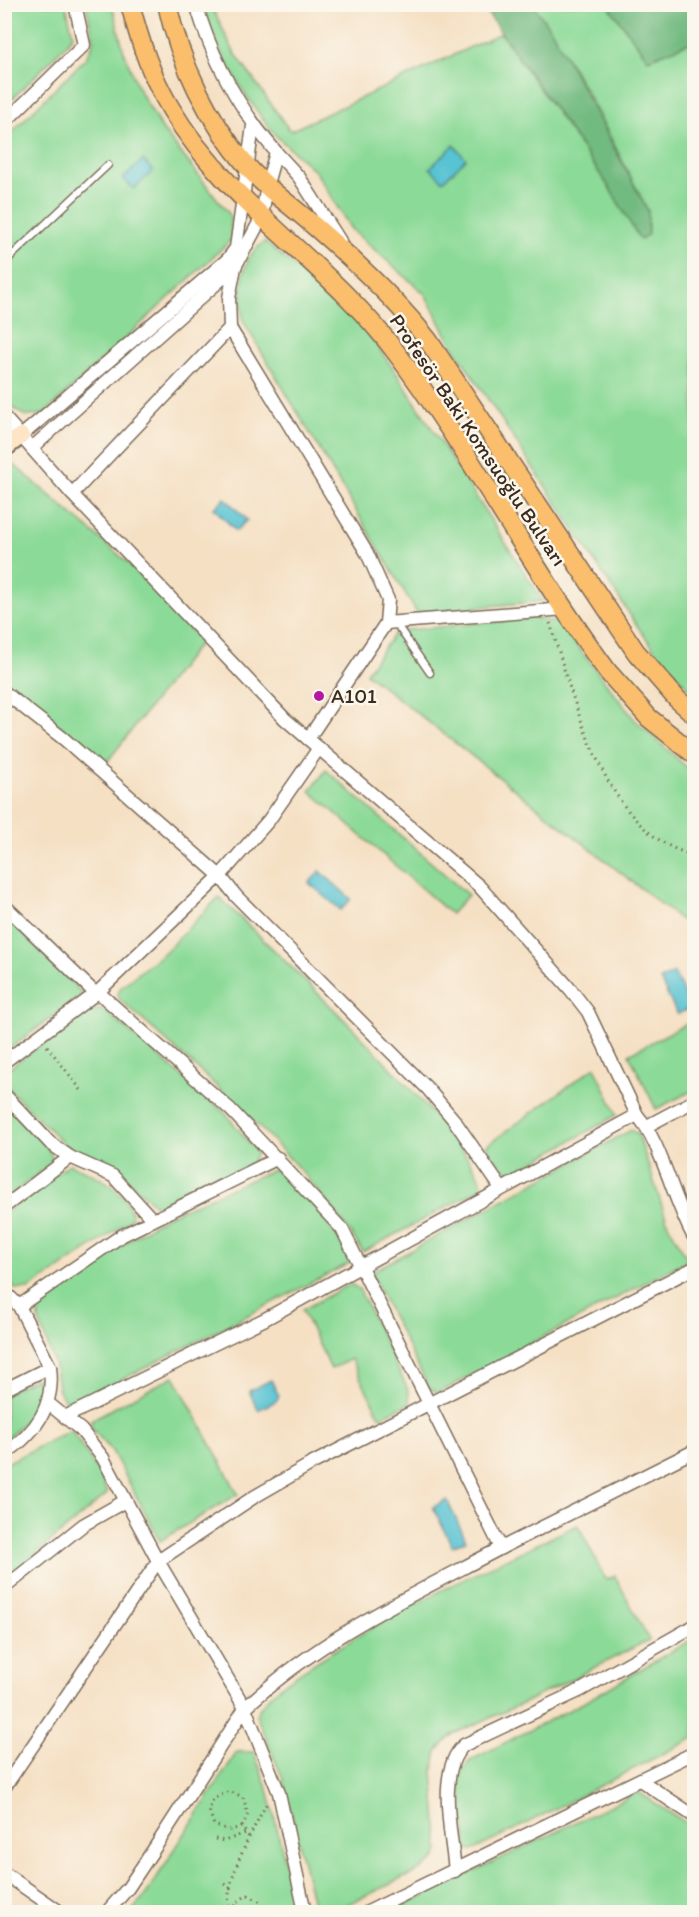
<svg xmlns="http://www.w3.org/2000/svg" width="699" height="1917" viewBox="0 0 699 1917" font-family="Itim,sans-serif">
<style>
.green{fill:#8cda98;stroke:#64825b;stroke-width:1.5}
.forest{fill:#71ba80;stroke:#56724f;stroke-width:1.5}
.water{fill:#58c3d3;stroke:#4a7678;stroke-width:1.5}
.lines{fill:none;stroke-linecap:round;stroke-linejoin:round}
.lane-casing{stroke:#7c6a58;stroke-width:9}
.street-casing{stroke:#7c6a58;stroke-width:15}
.secondary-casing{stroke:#7c6a58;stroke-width:20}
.primary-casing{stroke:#7c6a58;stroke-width:21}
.path{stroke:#7c6a58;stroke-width:3;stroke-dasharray:1.5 4.5;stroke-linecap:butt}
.lane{stroke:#fff;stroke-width:6}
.street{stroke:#fff;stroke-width:12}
.secondary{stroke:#fde5c5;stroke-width:16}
.primary{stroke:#fabe6d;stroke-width:18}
.poi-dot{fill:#b5179e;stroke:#fbf7ec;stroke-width:2}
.labels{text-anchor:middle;stroke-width:5;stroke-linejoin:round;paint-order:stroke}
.street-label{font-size:21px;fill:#3b2a1e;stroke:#fbf7ec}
.poi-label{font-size:21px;fill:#3b2a1e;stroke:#fbf7ec;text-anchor:start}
</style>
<rect width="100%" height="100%" fill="#fbf7ec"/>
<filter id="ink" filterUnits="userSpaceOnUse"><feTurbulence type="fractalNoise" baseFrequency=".0167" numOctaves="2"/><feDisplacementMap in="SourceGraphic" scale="12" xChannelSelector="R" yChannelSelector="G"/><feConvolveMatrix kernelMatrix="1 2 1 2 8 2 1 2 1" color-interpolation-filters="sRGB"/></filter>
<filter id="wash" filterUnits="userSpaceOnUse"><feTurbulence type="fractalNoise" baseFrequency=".008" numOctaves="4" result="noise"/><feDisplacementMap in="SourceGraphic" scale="24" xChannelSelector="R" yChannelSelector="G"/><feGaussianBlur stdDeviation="1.35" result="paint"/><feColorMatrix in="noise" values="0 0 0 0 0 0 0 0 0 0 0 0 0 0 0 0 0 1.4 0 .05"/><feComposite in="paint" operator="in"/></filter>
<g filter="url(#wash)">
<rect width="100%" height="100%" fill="#f5e0c4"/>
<!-- green -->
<g class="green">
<polygon points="5,4 66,5 73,35 66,45 5,106"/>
<path d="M 86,5 L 112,5 L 124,52 L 138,88 L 162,129 L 230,215 L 231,240 L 45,413 C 23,420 21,414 5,400 L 5,139 L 86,58 L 94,41 Z"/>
<path d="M 204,5 L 211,5 L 234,52 L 290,131 L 501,33 L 607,184 L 641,239 L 648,211 C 612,141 578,69 533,5 L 608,5 L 648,59 L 694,41 L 694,694 L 661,658 L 640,630 L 451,343 L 425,294 L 351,229 L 316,172 L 274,134 L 247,97 L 225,61 L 210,27 Z"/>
<path d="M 265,242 L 331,297 L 366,331 L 395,371 L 543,601 L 417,613 L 243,321 C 240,295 238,257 265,242 Z"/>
<polygon points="4,463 14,465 133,567 201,641 104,766 53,720 5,683"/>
<polygon points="533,618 559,623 635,720 694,774 694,930 366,673 396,631"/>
<polygon points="326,770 468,895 451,914 310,791"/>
<path d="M 219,897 C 262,939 480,1144 482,1188 L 363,1252 C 302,1156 205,1075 120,1000 L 118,994 L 121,987 L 166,951 Z"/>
<polygon points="4,915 83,994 5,1052 4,1052"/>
<polygon points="89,1010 104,1010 226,1114 257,1153 251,1164 174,1205 157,1207 115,1168 86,1157 65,1145 5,1085 4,1072"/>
<polygon points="694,1020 694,1090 656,1109 629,1054"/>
<path d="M 595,1067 L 617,1115 L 514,1173 C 500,1170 494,1157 486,1146 Z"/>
<polygon points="4,1103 45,1143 54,1161 5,1200"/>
<polygon points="631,1130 638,1134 668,1224 688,1260 444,1390 436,1392 429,1388 373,1278 373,1271"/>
<path d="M 69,1164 C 94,1175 126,1186 132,1216 L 128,1222 L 29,1289 L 15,1289 L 5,1277 L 4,1214 Z"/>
<path d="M 273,1170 L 284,1170 C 309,1199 337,1226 350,1263 L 74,1404 L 66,1403 L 58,1389 L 55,1366 L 39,1320 L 38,1305 L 42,1297 L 165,1217 Z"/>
<polygon points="350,1284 359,1289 408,1390 410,1403 380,1417 351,1359 331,1369 302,1310"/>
<polygon points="174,1376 238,1494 160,1541 112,1451 92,1429 91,1420"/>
<path d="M 36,1378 L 42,1384 C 44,1407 19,1426 5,1441 L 5,1393 Z"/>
<polygon points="71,1430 100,1474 107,1494 5,1580 5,1464"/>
<path d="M 578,1525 L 606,1580 L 615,1576 L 649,1640 L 526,1702 L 453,1734 L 437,1751 L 433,1771 L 439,1850 L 436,1858 L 422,1869 L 332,1912 L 315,1912 L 283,1779 L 256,1715 C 268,1690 298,1674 321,1659 C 402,1606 491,1566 578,1525 Z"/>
<polygon points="694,1638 694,1738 472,1851 467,1849 460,1780 462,1770 471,1760 583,1703"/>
<polygon points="237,1752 254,1752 269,1793 296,1912 131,1912 147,1893"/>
<polygon points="638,1792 694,1828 694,1912 390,1912"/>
</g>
<!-- forest -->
<g class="forest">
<polygon points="482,5 533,5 552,31 648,211 648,234 640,240 607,184"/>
<polygon points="608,5 694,5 694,41 648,59"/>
</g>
<!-- water -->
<g class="water">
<polygon points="454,145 466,159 443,181 430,168"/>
<polygon points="143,160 153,171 134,189 123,179"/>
<polygon points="225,498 247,520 236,531 214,508"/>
<polygon points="320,871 351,899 341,910 309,883"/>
<polygon points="674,973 691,1008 677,1014 660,980"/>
<polygon points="271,1380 279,1396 276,1401 258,1410 249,1391"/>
<polygon points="447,1500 466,1540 452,1546 433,1507"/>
</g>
</g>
<g filter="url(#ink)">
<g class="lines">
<defs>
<g id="lane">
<polyline points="4,263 108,165"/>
<polyline points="395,622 430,673"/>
</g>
<g id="street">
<polyline points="4,123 84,45 75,4"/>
<polyline points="276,152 299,177 340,241"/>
<polyline points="230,328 229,298 235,267"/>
<polyline points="4,417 72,494 230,328 367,553 388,600 386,623 308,739"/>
<polyline points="21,436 228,259 236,248 253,126"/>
<path d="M 32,448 L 235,267 L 262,217 L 267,184 L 276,152 C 239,109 212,59 196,4"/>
<path d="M 72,494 L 285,719 L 479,886 L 571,990 L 588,1012 L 637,1115 C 661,1141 674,1203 694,1237"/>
<polyline points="386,623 565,609"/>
<polyline points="4,692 64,739 220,876 98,992 4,1062"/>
<polyline points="319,748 269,820 220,876 236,896 427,1088 454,1120 501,1188"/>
<polyline points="4,905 96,994"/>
<polyline points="98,992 231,1110 342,1229 501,1548 694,1451"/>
<polyline points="4,1094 50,1143 70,1157 113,1176 152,1219"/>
<polyline points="647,1126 694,1101"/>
<polyline points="4,1207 70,1157"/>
<polyline points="4,1291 19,1306 50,1367 4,1390"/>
<polyline points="19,1306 121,1236 278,1158"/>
<path d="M 49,1404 L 81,1430 L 103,1458 L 158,1561 L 245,1708 C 319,1638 412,1595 501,1548"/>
<polyline points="65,1417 265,1319 637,1115"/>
<path d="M 4,1454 C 36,1433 55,1406 50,1367"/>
<polyline points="4,1588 83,1525 125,1501"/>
<polyline points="640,1780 694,1816"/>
<polyline points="4,1788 158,1561 254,1497 311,1464 694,1268"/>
<path d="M 455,1871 C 452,1836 436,1770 464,1745 L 581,1690 L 694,1626"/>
<polyline points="4,1873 60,1912"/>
<polyline points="107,1912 128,1888 156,1846 245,1708 279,1793 305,1912"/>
<polyline points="368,1912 694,1753"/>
</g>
<polyline id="secondary" points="4,449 21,436"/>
<g id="primary">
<path d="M 130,4 C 140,42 151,76 171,109 C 228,205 329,263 395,351 C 472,454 532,569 608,672 L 649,718 L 694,754"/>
<path d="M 167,4 C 180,63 208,120 247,166 C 265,188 291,205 312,224 C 354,260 394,297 428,340 L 636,652 L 677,699 L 694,714"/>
</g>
</defs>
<!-- lane casing -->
<use href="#lane" class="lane-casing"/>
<!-- street casing -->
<use href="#street" class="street-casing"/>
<!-- secondary casing -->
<use href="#secondary" class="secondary-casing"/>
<!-- primary casing -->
<use href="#primary" class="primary-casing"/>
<!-- path -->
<g class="path">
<path d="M 550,623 C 574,698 604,835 694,855"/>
<polyline points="47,1046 81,1090"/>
<polyline points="242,1827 229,1830 214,1825 209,1810 213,1799 229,1791 243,1797 248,1814 242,1827 249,1837"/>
<polyline points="215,1839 224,1841 246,1833"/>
<polyline points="225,1884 231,1889"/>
<path d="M 229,1912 C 223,1883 253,1829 267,1803"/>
<polyline points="234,1912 236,1902 248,1895 261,1902 263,1912"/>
</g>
<!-- lane -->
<use href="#lane" class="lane"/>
<!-- street -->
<use href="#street" class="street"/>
<!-- secondary -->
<use href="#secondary" class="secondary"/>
<!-- primary -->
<use href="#primary" class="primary"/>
</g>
</g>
<!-- markers -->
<circle class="poi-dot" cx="319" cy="696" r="6"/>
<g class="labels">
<!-- street labels -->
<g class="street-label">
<text transform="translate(478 440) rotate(56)" y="7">Profesör Baki Komsuoğlu Bulvarı</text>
</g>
<!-- poi labels -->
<g class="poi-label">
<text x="331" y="703">A101</text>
</g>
</g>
<!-- margin -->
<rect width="699" height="1917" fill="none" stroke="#fbf7ec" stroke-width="24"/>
</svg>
